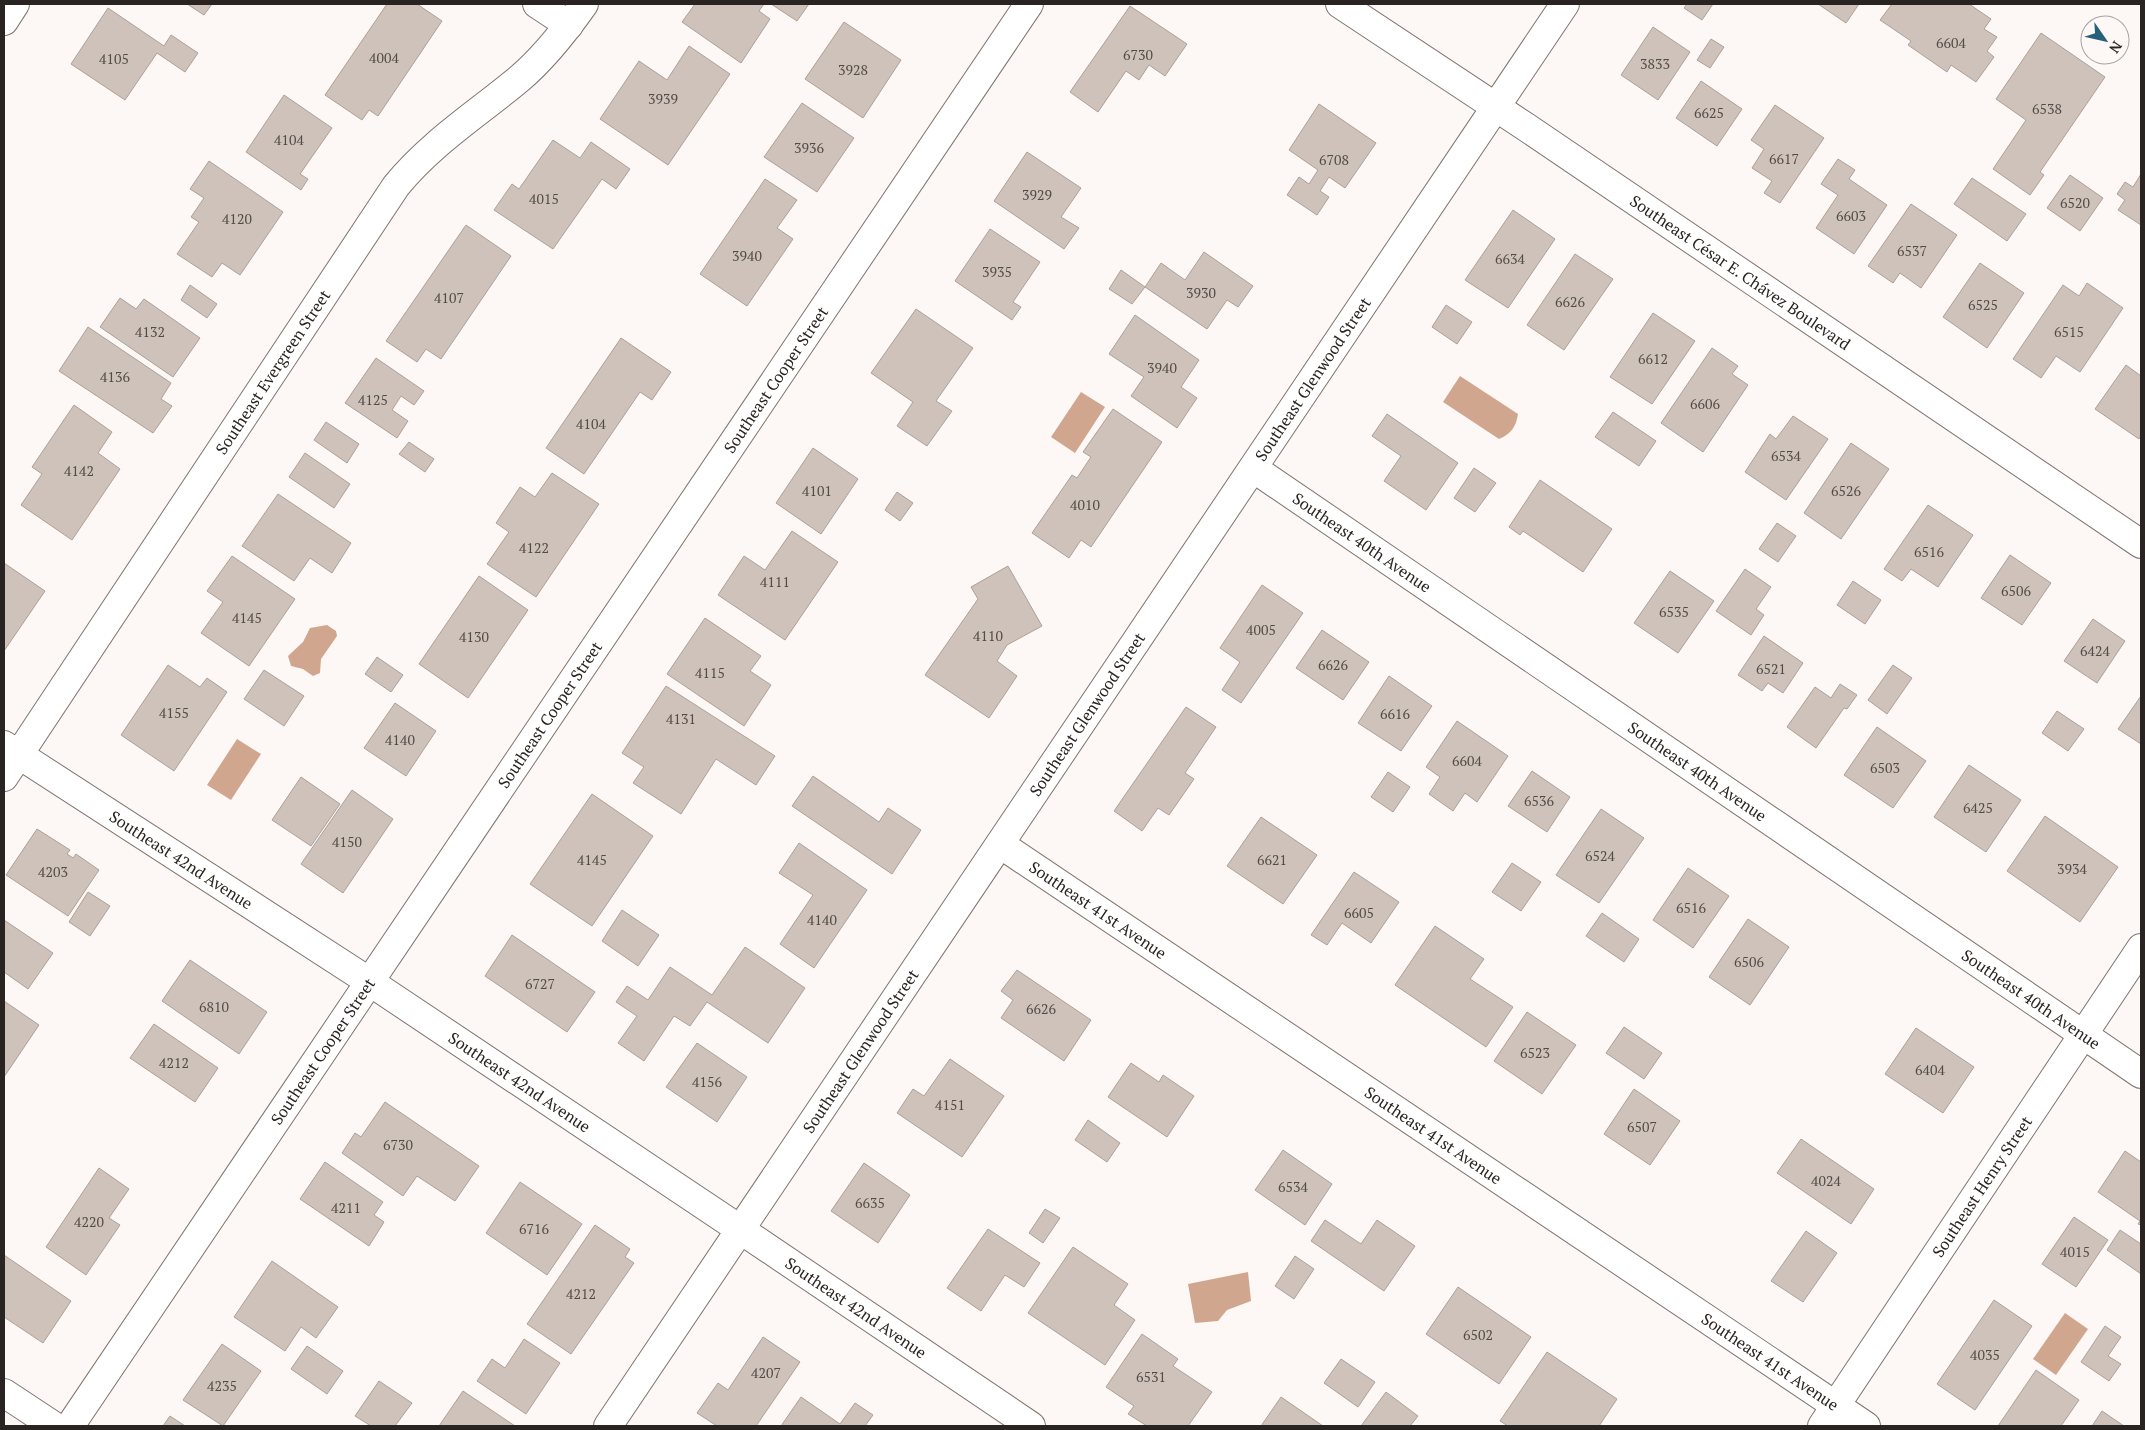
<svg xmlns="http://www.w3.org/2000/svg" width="2145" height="1430" viewBox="0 0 2145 1430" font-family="'PT Serif',serif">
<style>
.water{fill:#d1a68f}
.building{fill:#cfc2bb;stroke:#ada099}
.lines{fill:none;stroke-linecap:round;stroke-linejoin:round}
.minor-casing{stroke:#80746e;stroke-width:30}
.tertiary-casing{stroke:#80746e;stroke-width:30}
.minor{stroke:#fff;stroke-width:28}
.tertiary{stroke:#fff;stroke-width:28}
.labels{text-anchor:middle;stroke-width:4.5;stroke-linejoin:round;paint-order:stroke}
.number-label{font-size:14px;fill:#524c48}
.street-label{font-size:16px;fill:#292421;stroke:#fdf8f5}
</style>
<rect width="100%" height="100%" fill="#fdf8f5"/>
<!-- water -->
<g class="water">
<path d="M 1460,376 L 1518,414 C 1516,427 1511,434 1499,439 L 1443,402 Z"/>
<polygon points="1081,392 1105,407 1075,453 1051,437"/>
<polygon points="327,625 336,631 337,636 321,659 320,673 313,676 303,669 291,666 288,656 303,642 310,628"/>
<polygon points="237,739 261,754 231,800 207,785"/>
<polygon points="1248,1272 1251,1301 1227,1310 1218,1321 1195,1323 1188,1284"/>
<polygon points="2065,1313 2088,1329 2056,1375 2033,1359"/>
</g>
<!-- building -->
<g class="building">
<polygon points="187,4 212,4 204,15"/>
<polygon points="387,4 417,4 442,21 378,116 369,110 362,120 325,95"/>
<polygon points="695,4 764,4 759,11 770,19 741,63 682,22"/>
<polygon points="771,4 809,4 797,21"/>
<polygon points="1687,4 1713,4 1702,20 1684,8"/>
<polygon points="1818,4 1859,4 1846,23"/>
<polygon points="1892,4 1969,4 1991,19 1984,29 1997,37 1987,51 1994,57 1976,82 1951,65 1947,72 1908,45 1911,41 1880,20"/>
<polygon points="1130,6 1187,44 1165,76 1149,65 1139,80 1126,71 1098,112 1070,92"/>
<polygon points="108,8 164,46 171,35 198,53 185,72 157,53 125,100 71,64"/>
<polygon points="844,22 901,60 863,118 805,79"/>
<polygon points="1653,27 1690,52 1658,100 1621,75"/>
<polygon points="2041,33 2105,77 2040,172 2044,175 2030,195 1993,169 2026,120 1996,99"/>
<polygon points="1711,39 1724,47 1710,68 1697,60"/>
<polygon points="689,46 730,74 668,165 600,119 639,61 667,80"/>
<polygon points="1701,81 1742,109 1717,146 1676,118"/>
<polygon points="284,95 332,128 300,174 308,179 301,190 246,152"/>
<polygon points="802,103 854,138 817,192 764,157"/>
<polygon points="1319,104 1376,143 1345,188 1329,177 1320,191 1329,197 1317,215 1287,195 1299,177 1309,184 1318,170 1289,150"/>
<polygon points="1775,105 1824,138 1780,203 1764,193 1772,181 1752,168 1764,149 1751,140"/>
<polygon points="553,140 580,158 591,142 630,169 616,189 602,179 553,249 494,210 512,184 519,189"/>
<polygon points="1027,152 1081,188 1061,217 1079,228 1064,249 994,201"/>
<polygon points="1838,159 1855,170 1849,179 1887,205 1854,254 1816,228 1838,195 1821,184"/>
<polygon points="209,161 283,212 240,275 222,263 212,277 177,254 199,222 191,217 204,198 190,189"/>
<polygon points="2141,174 2141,225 2118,210 2125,200 2117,194 2125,182 2133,187"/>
<polygon points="2070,175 2103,198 2080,231 2047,208"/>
<polygon points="1972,178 2026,214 2007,241 1954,204"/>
<polygon points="765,179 797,200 777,228 793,239 747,306 700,274"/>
<polygon points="1911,204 1957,235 1921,288 1900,273 1893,283 1868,266"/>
<polygon points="1513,210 1555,239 1508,308 1465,280"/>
<polygon points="466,225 511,256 441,359 426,349 417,362 386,341"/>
<polygon points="990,229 1040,262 1013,302 1021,307 1012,320 955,281"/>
<polygon points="1204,252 1253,286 1238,307 1227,300 1207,329 1145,287 1161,263 1185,280"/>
<polygon points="1575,254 1613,279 1564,350 1527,325"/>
<polygon points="1980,263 2024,293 1987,348 1943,317"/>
<polygon points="1121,270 1145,287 1132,304 1109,289"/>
<polygon points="2087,283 2123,308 2080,372 2056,356 2041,378 2013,359 2063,285 2079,296"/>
<polygon points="190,285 217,304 207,318 181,300"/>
<polygon points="120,298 136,309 144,299 200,338 173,377 100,327"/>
<polygon points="1446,305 1472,322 1457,344 1432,327"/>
<polygon points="916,309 973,348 936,401 952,411 927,446 897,426 913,402 871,373"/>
<polygon points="1653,313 1695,341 1652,404 1610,377"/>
<polygon points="1135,315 1199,360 1181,387 1197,398 1177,428 1131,396 1144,377 1109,354"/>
<polygon points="88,327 171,383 161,399 172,406 153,433 59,371"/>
<polygon points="621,338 671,372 652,400 640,392 584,474 546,448"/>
<polygon points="1712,348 1738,366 1732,374 1748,385 1703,452 1661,423"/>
<polygon points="376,358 424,391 414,405 401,396 392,410 408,421 397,438 345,403"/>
<polygon points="2126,365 2141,376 2141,435 2139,439 2095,409"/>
<polygon points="74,405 112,432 98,453 120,469 72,540 21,505 42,474 32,467"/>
<polygon points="1113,409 1162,442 1091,547 1081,540 1069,558 1032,533 1072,475 1077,478 1091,457 1083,452"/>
<polygon points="1613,412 1656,441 1639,466 1595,437"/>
<polygon points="1387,414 1458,463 1426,510 1384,481 1401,456 1372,436"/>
<polygon points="1793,416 1828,439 1786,500 1745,472 1770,434 1776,439"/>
<polygon points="326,422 359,444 347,463 314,440"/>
<polygon points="409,442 434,459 425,472 399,454"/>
<polygon points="1851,443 1889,469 1841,539 1804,513"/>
<polygon points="813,448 858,479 821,534 776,503"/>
<polygon points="305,453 350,484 334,508 289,477"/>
<polygon points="1474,468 1496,483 1475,512 1454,498"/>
<polygon points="552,473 599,504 536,597 487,564 509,532 496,523 520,487 535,497"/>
<polygon points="1540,480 1612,529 1583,572 1523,531 1520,535 1509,527"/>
<polygon points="897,492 913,503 900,521 885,510"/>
<polygon points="278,494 351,543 332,573 310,558 294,581 242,546"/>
<polygon points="1928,505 1973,535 1938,587 1911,569 1902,581 1884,569"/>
<polygon points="1777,523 1796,536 1778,562 1759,549"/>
<polygon points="792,531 838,562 785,640 718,595 744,556 765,570"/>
<polygon points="2010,555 2051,583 2022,625 1981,598"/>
<polygon points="232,556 295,599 249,666 201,633 223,602 207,591"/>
<polygon points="4,563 45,591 4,651"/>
<polygon points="1008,566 1042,626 1007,645 997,661 1017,676 989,718 925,675 978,599 971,587"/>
<polygon points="1745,569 1771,587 1756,609 1764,615 1751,635 1716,611"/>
<polygon points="1670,571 1714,601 1678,653 1634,623"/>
<polygon points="479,576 528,610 468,698 419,664"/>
<polygon points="1853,581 1881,600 1865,624 1837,605"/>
<polygon points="1262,585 1303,613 1241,703 1222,690 1240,662 1220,648"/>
<polygon points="705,618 761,656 750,671 771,685 744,726 667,674"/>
<polygon points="2093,619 2125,641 2097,683 2064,661"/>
<polygon points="1322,630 1369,662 1343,700 1296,668"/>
<polygon points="1764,636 1803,663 1783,693 1768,683 1762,691 1738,675"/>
<polygon points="377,657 403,675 391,692 365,674"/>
<polygon points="168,665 200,687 207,678 227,692 174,771 121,735"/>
<polygon points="1893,665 1912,678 1887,714 1868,700"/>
<polygon points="264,670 304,696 284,726 244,699"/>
<polygon points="1389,676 1432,706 1401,751 1358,723"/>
<polygon points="1840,684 1857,695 1847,709 1844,708 1816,748 1787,727 1815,687 1831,698"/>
<polygon points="666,686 775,756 756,785 716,759 681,814 633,783 644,767 622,753"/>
<polygon points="2141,696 2141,744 2118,729"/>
<polygon points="395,703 436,731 406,776 364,748"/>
<polygon points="1186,707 1216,727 1185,773 1194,779 1169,815 1158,808 1142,831 1114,811"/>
<polygon points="2057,711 2084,729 2068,751 2042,733"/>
<polygon points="1457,721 1508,756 1477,802 1465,793 1453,811 1429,794 1440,777 1426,767"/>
<polygon points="1877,727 1926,761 1893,808 1844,775"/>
<polygon points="1969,765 2021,800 1986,852 1934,817"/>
<polygon points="1532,771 1570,797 1547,832 1508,806"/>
<polygon points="1388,772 1410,787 1393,812 1371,797"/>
<polygon points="813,776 879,822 888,808 921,830 892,874 792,806"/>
<polygon points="301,777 340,804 311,846 272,820"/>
<polygon points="352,790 393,819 343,893 301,864"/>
<polygon points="592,794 653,836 592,926 530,884"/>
<polygon points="1601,809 1644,838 1599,903 1556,875"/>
<polygon points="2045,816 2118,867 2080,922 2007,871"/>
<polygon points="1261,817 1317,855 1283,904 1227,866"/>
<polygon points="37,829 70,850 67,854 73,858 76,854 99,870 68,916 6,875"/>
<polygon points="799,843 867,890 814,968 780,944 813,895 779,873"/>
<polygon points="1512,863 1541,882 1521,911 1492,892"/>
<polygon points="1688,868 1729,896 1693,948 1653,920"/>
<polygon points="1354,872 1399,902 1371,943 1342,923 1327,945 1311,935"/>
<polygon points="88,892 110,906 90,936 69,922"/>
<polygon points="622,910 659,935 638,966 602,941"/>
<polygon points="1602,913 1639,939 1624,962 1586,936"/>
<polygon points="1748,919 1789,947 1750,1005 1709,977"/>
<polygon points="4,920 53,953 28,989 4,972"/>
<polygon points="1435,926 1484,959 1470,979 1513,1007 1486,1047 1395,985"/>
<polygon points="512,935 595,992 567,1032 485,976"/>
<polygon points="745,947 805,988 768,1043 707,1002 690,1026 674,1016 644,1061 618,1043 637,1016 616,1002 627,986 648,1000 670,967 712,995"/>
<polygon points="190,960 267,1012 239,1054 162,1001"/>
<polygon points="1017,970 1091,1020 1064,1061 1001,1018 1013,1000 1001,991"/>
<polygon points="4,1001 39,1025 4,1077"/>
<polygon points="1527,1012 1576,1045 1542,1094 1494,1061"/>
<polygon points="154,1024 218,1068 195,1102 130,1058"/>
<polygon points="1624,1027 1662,1053 1644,1079 1606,1053"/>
<polygon points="1916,1028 1974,1067 1943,1113 1885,1074"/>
<polygon points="697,1043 747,1077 717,1122 666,1087"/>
<polygon points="950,1059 1004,1096 962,1157 897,1113 913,1089 924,1096"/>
<polygon points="1131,1063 1159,1082 1163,1075 1194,1096 1167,1137 1108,1097"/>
<polygon points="1634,1089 1680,1121 1650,1165 1604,1134"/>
<polygon points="385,1102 479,1166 455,1201 417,1176 403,1196 342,1153 355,1133 361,1137"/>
<polygon points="1088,1120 1120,1143 1107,1162 1075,1140"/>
<polygon points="1801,1139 1874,1189 1851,1224 1777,1173"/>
<polygon points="1283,1150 1332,1184 1305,1225 1255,1190"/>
<polygon points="2125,1151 2141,1162 2141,1225 2138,1224 2140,1221 2098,1192"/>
<polygon points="325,1162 383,1202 374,1215 384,1222 369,1246 300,1199"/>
<polygon points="864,1163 910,1195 878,1243 831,1211"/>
<polygon points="99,1168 129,1189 109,1218 120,1225 86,1275 46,1247"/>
<polygon points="520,1182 582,1224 547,1275 486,1233"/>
<polygon points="1045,1209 1060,1218 1043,1243 1029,1233"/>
<polygon points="2074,1217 2108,1240 2076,1287 2042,1264"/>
<polygon points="1325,1220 1361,1244 1377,1220 1415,1246 1384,1291 1311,1241"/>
<polygon points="595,1225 630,1249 625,1257 634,1263 571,1354 527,1324"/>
<polygon points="988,1229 1040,1263 1024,1287 1005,1275 981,1311 947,1288"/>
<polygon points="2120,1230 2141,1244 2141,1274 2107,1250"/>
<polygon points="1806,1231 1837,1253 1803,1302 1771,1281"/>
<polygon points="1073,1247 1128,1284 1114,1305 1135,1320 1105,1365 1028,1313"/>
<polygon points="4,1255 71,1301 43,1343 4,1317"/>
<polygon points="1295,1256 1314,1269 1294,1299 1275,1286"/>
<polygon points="272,1261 338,1307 316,1338 301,1327 285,1351 234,1317"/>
<polygon points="1458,1287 1531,1337 1499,1384 1426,1334"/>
<polygon points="1994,1300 2032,1326 1975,1410 1937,1384"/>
<polygon points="2105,1326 2121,1337 2108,1356 2121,1364 2109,1381 2081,1362"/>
<polygon points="1142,1334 1178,1359 1173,1366 1212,1392 1188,1426 1147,1426 1128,1414 1134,1406 1106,1387"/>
<polygon points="763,1337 800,1362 756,1426 717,1426 697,1413 718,1383 728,1390"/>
<polygon points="524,1339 560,1363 526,1414 477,1381 492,1359 505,1368"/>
<polygon points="222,1344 261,1371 223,1426 183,1400"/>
<polygon points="307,1346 343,1371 327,1394 291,1369"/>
<polygon points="1547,1352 1617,1399 1599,1426 1508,1426 1500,1421"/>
<polygon points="1341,1359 1375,1382 1358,1407 1324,1383"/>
<polygon points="2036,1370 2079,1400 2061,1426 1998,1426"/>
<polygon points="379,1381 412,1403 395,1426 371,1426 355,1416"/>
<polygon points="463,1391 515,1426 439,1426"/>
<polygon points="1386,1392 1418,1416 1410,1426 1361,1426"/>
<polygon points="801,1397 840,1424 855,1403 873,1415 865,1426 781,1426"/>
<polygon points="1281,1397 1323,1426 1261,1426"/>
<polygon points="2102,1411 2124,1426 2092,1426"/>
<polygon points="170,1416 185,1426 163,1426"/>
</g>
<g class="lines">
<defs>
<g id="minor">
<polyline points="537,4 569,25"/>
<polyline points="4,21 15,4"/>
<path id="s1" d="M 1253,468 L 2141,1074"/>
<path id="s2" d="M 4,745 L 370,982 L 741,1230 L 1031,1426"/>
<path id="s3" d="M 4,777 L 396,186 C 431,143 477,114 519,79 C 545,57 565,31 584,4"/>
<path id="s4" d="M 1000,844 L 1866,1426"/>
<polyline points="4,1393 54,1426"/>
<path id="s5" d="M 70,1426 L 1029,4"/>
<path id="s6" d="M 608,1426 L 1565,4"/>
<path id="s7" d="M 1822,1426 L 2141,948"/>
</g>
<g id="tertiary">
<path id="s8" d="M 1340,4 L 1526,127 L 2141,544"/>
</g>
</defs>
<!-- minor casing -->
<use href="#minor" class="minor-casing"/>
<!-- tertiary casing -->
<use href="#tertiary" class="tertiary-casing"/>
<!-- minor -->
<use href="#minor" class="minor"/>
<!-- tertiary -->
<use href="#tertiary" class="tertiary"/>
</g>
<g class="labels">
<!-- number labels -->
<g class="number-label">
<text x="1951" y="48">6604</text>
<text x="1138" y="60">6730</text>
<text x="384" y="63">4004</text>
<text x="114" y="64">4105</text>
<text x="1655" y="69">3833</text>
<text x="853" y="75">3928</text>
<text x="663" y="104">3939</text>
<text x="2047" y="114">6538</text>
<text x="1709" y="118">6625</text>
<text x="289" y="145">4104</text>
<text x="809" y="153">3936</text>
<text x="1784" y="164">6617</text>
<text x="1334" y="165">6708</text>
<text x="1037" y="200">3929</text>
<text x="544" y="204">4015</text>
<text x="2075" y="208">6520</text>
<text x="1851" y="221">6603</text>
<text x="237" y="224">4120</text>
<text x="1912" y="256">6537</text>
<text x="747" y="261">3940</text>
<text x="1510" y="264">6634</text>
<text x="997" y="277">3935</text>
<text x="1201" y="298">3930</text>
<text x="449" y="303">4107</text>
<text x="1570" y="307">6626</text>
<text x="1983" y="310">6525</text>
<text x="150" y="337">4132</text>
<text x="2069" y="337">6515</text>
<text x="1653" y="364">6612</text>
<text x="1162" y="373">3940</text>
<text x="115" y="382">4136</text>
<text x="373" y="405">4125</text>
<text x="1705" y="409">6606</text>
<text x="591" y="429">4104</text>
<text x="1786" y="461">6534</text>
<text x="79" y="476">4142</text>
<text x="817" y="496">4101</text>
<text x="1846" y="496">6526</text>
<text x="1085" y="510">4010</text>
<text x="534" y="553">4122</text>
<text x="1929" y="557">6516</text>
<text x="775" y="587">4111</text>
<text x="2016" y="596">6506</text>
<text x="1674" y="617">6535</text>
<text x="247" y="623">4145</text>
<text x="1261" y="635">4005</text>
<text x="988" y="641">4110</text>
<text x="474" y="642">4130</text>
<text x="2095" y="656">6424</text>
<text x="1333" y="670">6626</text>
<text x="1771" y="674">6521</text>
<text x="710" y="678">4115</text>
<text x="174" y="718">4155</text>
<text x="1395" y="719">6616</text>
<text x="681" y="724">4131</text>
<text x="400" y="745">4140</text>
<text x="1467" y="766">6604</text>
<text x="1885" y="773">6503</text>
<text x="1539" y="806">6536</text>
<text x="1978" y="813">6425</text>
<text x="347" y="847">4150</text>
<text x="1600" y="861">6524</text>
<text x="592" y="865">4145</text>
<text x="1272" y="865">6621</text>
<text x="2072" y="874">3934</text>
<text x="53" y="877">4203</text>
<text x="1691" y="913">6516</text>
<text x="1359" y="918">6605</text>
<text x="822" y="925">4140</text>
<text x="1749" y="967">6506</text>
<text x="540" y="989">6727</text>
<text x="214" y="1012">6810</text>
<text x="1041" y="1014">6626</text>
<text x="1535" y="1058">6523</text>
<text x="174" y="1068">4212</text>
<text x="1930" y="1075">6404</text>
<text x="707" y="1087">4156</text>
<text x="950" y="1110">4151</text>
<text x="1642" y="1132">6507</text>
<text x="398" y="1150">6730</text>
<text x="1826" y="1186">4024</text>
<text x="1293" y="1192">6534</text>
<text x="870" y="1208">6635</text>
<text x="346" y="1213">4211</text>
<text x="89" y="1227">4220</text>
<text x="534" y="1234">6716</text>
<text x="2075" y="1257">4015</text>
<text x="581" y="1299">4212</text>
<text x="1478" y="1340">6502</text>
<text x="1985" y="1360">4035</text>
<text x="766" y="1378">4207</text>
<text x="1151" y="1382">6531</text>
<text x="222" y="1391">4235</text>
</g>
<!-- street labels -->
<g class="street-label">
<text dy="6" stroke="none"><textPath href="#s8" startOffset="482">Southeast César E. Chávez Boulevard</textPath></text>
<text dy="6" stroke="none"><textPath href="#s3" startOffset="486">Southeast Evergreen Street</textPath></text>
<text dy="6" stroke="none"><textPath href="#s5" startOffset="1262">Southeast Cooper Street</textPath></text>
<text dy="6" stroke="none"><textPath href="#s6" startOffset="1262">Southeast Glenwood Street</textPath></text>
<text dy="6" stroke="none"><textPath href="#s1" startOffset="132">Southeast 40th Avenue</textPath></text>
<text dy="6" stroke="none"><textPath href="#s5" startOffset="858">Southeast Cooper Street</textPath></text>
<text dy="6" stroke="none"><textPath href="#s6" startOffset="858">Southeast Glenwood Street</textPath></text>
<text dy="6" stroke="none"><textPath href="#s1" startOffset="538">Southeast 40th Avenue</textPath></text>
<text dy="6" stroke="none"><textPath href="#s2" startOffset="211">Southeast 42nd Avenue</textPath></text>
<text dy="6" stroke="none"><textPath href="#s4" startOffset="118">Southeast 41st Avenue</textPath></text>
<text dy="6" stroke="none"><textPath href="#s1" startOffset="942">Southeast 40th Avenue</textPath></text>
<text dy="6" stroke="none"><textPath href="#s5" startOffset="452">Southeast Cooper Street</textPath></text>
<text dy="6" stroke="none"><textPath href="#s6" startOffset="452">Southeast Glenwood Street</textPath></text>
<text dy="6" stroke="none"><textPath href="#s2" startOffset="616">Southeast 42nd Avenue</textPath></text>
<text dy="6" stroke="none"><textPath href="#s4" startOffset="522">Southeast 41st Avenue</textPath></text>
<text dy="6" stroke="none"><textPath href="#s7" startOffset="288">Southeast Henry Street</textPath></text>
<text dy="6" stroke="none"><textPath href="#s2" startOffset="1021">Southeast 42nd Avenue</textPath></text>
<text dy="6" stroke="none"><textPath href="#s4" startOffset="928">Southeast 41st Avenue</textPath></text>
</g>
</g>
<!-- border -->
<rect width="2145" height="1430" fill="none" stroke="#292421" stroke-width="10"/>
<!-- north arrow -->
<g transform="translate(2105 40) rotate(124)"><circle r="24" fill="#fdf8f5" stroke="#a8a3a0"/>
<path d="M0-4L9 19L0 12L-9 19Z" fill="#266079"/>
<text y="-8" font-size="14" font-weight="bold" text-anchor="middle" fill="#292421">N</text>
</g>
</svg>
